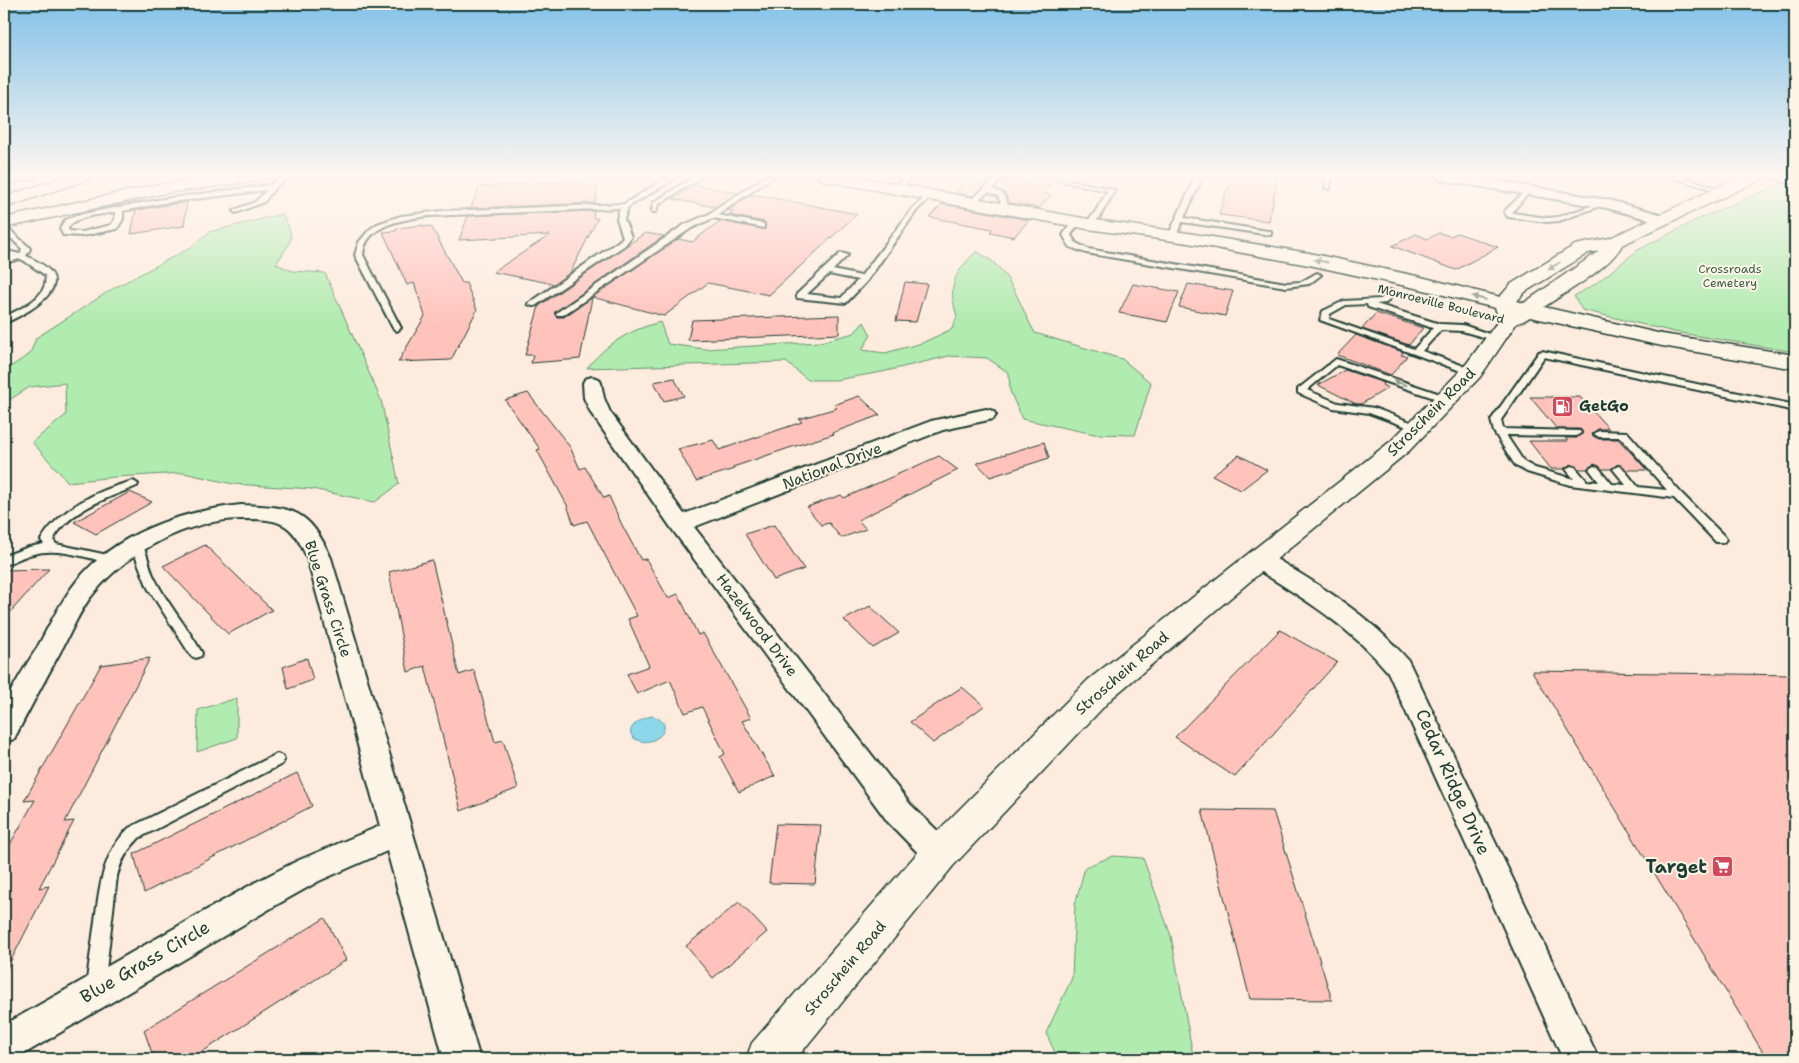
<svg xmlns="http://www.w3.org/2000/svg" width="1799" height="1063" viewBox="0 0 1799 1063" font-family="'Shantell Sans',sans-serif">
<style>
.green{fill:#b0ebaf;stroke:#689472}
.water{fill:#8bd8ea;stroke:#609aa1}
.building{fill:#ffc3bc;stroke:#1f3d34}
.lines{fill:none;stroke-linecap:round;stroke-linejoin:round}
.service-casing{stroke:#1f3d34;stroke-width:4}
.minor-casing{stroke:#1f3d34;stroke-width:4}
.tertiary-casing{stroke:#1f3d34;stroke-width:3}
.secondary-casing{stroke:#1f3d34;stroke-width:3}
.trunk-casing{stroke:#1f3d34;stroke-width:3}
.service{fill:#fcf5e5;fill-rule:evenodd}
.minor{fill:#fcf5e5;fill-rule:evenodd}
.tertiary{fill:#fcf5e5;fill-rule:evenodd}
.secondary{fill:#fcf5e5;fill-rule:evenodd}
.trunk{fill:#faddab;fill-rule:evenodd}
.oneway{fill:#8e998c}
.labels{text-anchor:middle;stroke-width:4;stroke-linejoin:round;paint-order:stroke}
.far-park-label{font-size:12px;fill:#3c604d;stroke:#fcf5e5}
.far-street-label{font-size:12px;fill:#1f3d34;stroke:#fcf5e5}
.poi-label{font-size:15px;font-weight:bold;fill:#1f3d34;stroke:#fcf5e5;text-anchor:start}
.street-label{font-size:15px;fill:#1f3d34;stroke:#fcf5e5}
.near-street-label{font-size:18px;fill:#1f3d34;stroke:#fcf5e5}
.near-poi-label{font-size:18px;font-weight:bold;fill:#1f3d34;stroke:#fcf5e5;text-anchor:end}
</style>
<rect width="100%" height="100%" fill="#fdebdd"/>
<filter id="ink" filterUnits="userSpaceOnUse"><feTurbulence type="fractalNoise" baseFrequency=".02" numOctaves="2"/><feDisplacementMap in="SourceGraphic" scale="10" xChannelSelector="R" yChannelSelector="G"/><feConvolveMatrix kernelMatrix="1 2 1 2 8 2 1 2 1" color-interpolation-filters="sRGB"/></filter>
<g filter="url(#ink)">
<!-- green -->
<g class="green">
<polygon points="1795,178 1795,352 1674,332 1582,310 1574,296 1595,284 1638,250 1696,220"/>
<path d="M 282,214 C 297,240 291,241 276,264 L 293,271 L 325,273 L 381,400 L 399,484 L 375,502 L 312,489 L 233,484 L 184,473 L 115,477 L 68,482 L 32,442 L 66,415 L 65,383 L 30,387 L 4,403 L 4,371 L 30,354 L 36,338 L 114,288 L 190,248 L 209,232 Z"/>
<path d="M 977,251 C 983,256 991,259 996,265 C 1015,283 1022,311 1035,333 L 1122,359 L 1151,383 L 1135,435 L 1094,434 L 1022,419 L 1010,391 L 1009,373 L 987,358 L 949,356 L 882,372 L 836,380 L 808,380 L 786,362 L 587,368 C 607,343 630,330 660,322 L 668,344 L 705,349 L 820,342 L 854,333 L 864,322 L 871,335 L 862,350 L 885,353 L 922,343 L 952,329 L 957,316 C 947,286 954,273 977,251 Z"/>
<polygon points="237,698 237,738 197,752 198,710"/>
<polygon points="1113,856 1143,858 1171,936 1192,1050 1196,1059 1058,1059 1046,1033 1072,978 1075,905 1085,867"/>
</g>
<!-- water -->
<path class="water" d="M 653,716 C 679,725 654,748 637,740 C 620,731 641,717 653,716 Z"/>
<!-- building -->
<g class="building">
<polygon points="973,176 995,176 973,196 955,193"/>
<polygon points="1233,176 1278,176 1269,221 1219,215 1227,189 1229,189"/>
<polygon points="1007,178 1050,185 1043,194 1051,195 1039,208 1009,203 1005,193 995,188"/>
<polygon points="599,179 595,203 471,208 479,187"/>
<polygon points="696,185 738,193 715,207 673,199"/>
<polygon points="750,195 758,195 857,214 769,295 708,283 664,316 592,297 678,239 692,242 720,221 765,229 764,222 728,215 733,211 728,210"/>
<polygon points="187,202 184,226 131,234 136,210"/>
<polygon points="942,204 1029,220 1014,237 990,232 992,229 929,217"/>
<polygon points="594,211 593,218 598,218 570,273 554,284 493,272 550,235 459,240 468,216"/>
<polygon points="424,225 423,227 431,226 462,283 466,283 477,310 451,360 398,362 425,316 414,283 407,285 383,232 396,231 397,228"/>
<polygon points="645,233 664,236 554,313 557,317 564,317 592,298 580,359 531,363 533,355 525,355 539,306"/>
<polygon points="1439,233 1450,236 1457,233 1498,247 1456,270 1392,246 1416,234 1427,239"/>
<polygon points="905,282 927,284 916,322 896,321"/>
<polygon points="1133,284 1179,292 1167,322 1119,313"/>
<polygon points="1188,284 1233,291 1225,316 1179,307"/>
<polygon points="1376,313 1423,328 1409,345 1362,329"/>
<polygon points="839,315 839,334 688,340 692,320"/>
<polygon points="1356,335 1403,352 1401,355 1407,356 1391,375 1337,355"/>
<polygon points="1345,370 1384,383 1382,385 1388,388 1361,404 1356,404 1318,385"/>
<polygon points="674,378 684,396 664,401 654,382"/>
<polygon points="528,393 570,447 580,469 585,467 604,498 609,496 622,525 641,560 646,559 668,598 678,594 698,635 703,633 751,718 742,721 775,776 739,792 720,757 725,754 702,707 685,713 670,680 637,694 627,674 649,666 628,619 637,616 587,521 574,525 567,505 537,450 540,449 505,400"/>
<polygon points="859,396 880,415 832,433 834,434 789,448 733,467 734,469 696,481 678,449 713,440 719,450 802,422 799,419 837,408 834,405"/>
<polygon points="1530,397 1580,397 1609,429 1598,429 1592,433 1593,436 1599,439 1618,439 1647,470 1626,470 1618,464 1611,469 1602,469 1594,464 1587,469 1579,469 1571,464 1564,469 1551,469 1529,441 1568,441 1565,438 1577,438 1583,432 1580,429 1557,429"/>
<polygon points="1044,442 1049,458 990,477 977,463"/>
<polygon points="1239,455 1267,470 1241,490 1212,475"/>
<polygon points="939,456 958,470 858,520 866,529 841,538 829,523 821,525 807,507 841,495 844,498"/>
<polygon points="130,492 152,502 96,534 74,522"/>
<polygon points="774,525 804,569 774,580 745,534"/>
<polygon points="205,545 272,610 228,634 163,566"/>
<polygon points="432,560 459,675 474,670 495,742 503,740 518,788 461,811 425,666 408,672 389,572"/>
<polygon points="49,569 4,619 4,570"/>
<polygon points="870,606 899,633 873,648 844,620"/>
<polygon points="1280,630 1337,662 1235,777 1175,737"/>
<polygon points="150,658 65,822 74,821 39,888 49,886 4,974 4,855 35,800 24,801 101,665"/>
<polygon points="307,658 313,680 288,689 283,667"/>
<polygon points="1532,671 1795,675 1795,1059 1767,1059"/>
<polygon points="962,687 984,706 933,743 910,722"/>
<polygon points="297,773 312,806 144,893 134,854"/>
<polygon points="1202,810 1273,811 1332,1000 1250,999"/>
<polygon points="776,824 821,825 815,884 769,883"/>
<polygon points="739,902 767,932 713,978 686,946"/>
<polygon points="325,918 346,960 191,1059 154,1059 144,1030"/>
</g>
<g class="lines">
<defs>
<g id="service">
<path d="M 282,176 L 290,176 L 275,188 L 264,202 L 236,213 L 234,212 L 234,210 L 255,202 L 267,190 L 163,203 L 123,211 L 123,219 L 117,229 L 82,236 L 63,235 L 60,228 L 65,220 L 78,215 L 119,207 L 163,199 L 270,185 ZM 115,212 L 115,219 L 111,225 L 82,232 L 69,231 L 68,228 C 76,215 102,215 115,212 Z"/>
<path d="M 670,176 L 679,176 L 628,207 L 624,219 L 631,237 L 625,245 L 535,306 L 532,306 L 528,304 L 619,241 L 623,237 L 617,219 L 620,208 L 429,216 C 405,219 365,224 363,255 L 401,328 L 397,331 L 393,328 L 355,255 L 359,242 L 369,230 L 377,224 L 401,216 L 442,211 L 624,204 Z"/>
<polygon points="695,176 703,176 658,205 656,212 652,212 653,203"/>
<polygon points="766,176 774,176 718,215 764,224 764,228 713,218 690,229 563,315 557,315 556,313 684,225 709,214"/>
<polygon points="893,176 906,176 911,179 897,191 894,189 903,180"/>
<polygon points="998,176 1006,176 992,189 1003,194 1010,209 1008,210 1004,210 998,196 988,192 973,204 969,204 969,202"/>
<polygon points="1036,176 1052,176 1115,190 1099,218 1088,226 1084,224 1093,215 1108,191"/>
<polygon points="1196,176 1203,176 1184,218 1268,231 1271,231 1271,235 1182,222 1175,238 1169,238 1168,236"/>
<polygon points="1326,176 1332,176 1330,189 1325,188"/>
<polygon points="1668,176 1680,176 1726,191 1721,192"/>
<polygon points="1770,176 1780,176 1795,182 1795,186"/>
<polygon points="1528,188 1531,190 1512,212 1513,213 1547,218 1558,217 1603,202 1608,203 1559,221 1547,222 1508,217 1504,212"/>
<path d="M 930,193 L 933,195 L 932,196 L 917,210 L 867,281 L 846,303 L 797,298 L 797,294 L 841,253 L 848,255 L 833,270 L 861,276 L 913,208 ZM 829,274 L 858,280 L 841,298 L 807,294 Z"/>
<polygon points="1073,220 1080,222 1071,235 1076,243 1088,249 1286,283 1301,282 1317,273 1321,275 1309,284 1286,287 1086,253 1070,247 1063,235"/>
<path d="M 4,225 L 29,247 L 30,249 L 26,256 C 35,260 47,266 52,274 C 64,294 19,318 4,323 L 4,317 C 20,309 50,297 45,275 L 23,260 L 20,259 L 4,263 L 4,259 L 10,256 L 4,253 L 4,246 L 11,252 L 20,254 L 22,249 L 4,231 Z"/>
<path d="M 1389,290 L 1396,292 L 1386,303 L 1376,304 L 1440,324 L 1463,325 L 1501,338 L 1497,341 L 1462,331 L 1441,330 L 1422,351 L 1475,370 L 1475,374 L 1472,375 L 1320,320 L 1323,311 L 1344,301 L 1381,299 ZM 1367,304 L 1368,307 L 1433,328 L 1414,349 L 1329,319 L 1330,314 L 1346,305 Z"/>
<polygon points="1542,351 1795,405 1795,411 1544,357 1501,420 1503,429 1580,431 1581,433 1576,436 1506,435 1524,462 1535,468 1574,479 1566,469 1571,466 1575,467 1587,481 1599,482 1589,469 1594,466 1598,467 1612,484 1626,485 1613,469 1618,466 1622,467 1638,487 1667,490 1620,437 1599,437 1594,434 1599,431 1627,432 1681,493 1724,536 1726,539 1724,542 1716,542 1674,498 1570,485 1527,472 1516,466 1513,462 1494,432 1491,420 1539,352"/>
<polygon points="1336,359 1449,397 1451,399 1446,402 1443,401 1337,365 1307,390 1338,403 1374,408 1421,426 1423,428 1421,430 1418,431 1369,413 1333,408 1298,393 1298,389"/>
<path d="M 133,481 L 138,484 L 137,486 C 106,499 70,509 53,540 L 56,544 L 117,557 L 119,560 L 117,563 L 113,564 C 87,558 59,547 33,554 C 23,556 14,562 4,565 L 4,556 L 29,547 L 44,544 L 41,540 C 60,508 98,490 133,481 Z"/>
<path d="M 137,541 C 146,544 149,566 153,575 C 166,603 187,626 202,653 L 201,656 L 196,658 L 191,656 L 148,588 L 131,545 Z"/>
<path d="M 277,754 L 282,756 L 284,760 L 282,764 L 139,838 C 128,849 121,860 117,876 L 104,987 L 101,993 L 95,996 L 89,993 L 86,987 C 89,965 92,943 95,921 C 100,886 102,854 129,828 Z"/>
</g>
<g id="minor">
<polygon points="1435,176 1468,176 1608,200 1667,216 1669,219 1667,222 1662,223 1607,208 1441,180"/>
<polygon points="592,377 599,379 601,383 604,398 610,412 684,514 931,421 986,409 993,411 996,415 993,419 943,430 694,527 910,804 951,844 955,854 951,864 940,868 929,864 888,822 672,529 591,413 584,398 583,383 585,379"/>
<path d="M 241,505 C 293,507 309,509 331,558 L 480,1059 L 444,1059 L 387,851 L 319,881 L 278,904 L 17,1058 L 4,1059 L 4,1025 L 256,882 L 297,861 L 380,826 L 307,558 C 292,522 281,519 243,519 C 189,519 128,551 94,593 C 81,608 73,628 64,645 C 47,676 30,708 14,739 L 4,742 C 4,731 2,719 4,708 C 5,698 30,659 37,648 C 49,626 60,602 76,582 C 115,533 181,511 241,505 Z"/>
<path d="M 1258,551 L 1266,553 C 1318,584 1368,614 1408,660 L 1599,1059 L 1563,1059 L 1388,672 C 1350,626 1300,596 1250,565 L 1246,559 L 1250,553 Z"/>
</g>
<polygon id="tertiary" points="1508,315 1515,317 1518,321 1480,377 1409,451 1268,566 1112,698 953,866 796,1059 746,1059 752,1043 927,842 1088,680 1391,441 1464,367 1501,317"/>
<g id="secondary">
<polygon points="66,176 91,176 89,179 4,208 4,197"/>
<polygon points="216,176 265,176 263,179 257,181 165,193 4,228 4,218 165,183"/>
<path d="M 817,176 L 854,176 L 1088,219 L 1188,233 L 1309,253 L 1421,277 L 1500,297 L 1511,284 L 1575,245 L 1610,238 L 1742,176 L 1764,176 L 1762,179 L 1622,245 C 1610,268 1566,292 1544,307 L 1662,334 L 1795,355 L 1795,369 L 1662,346 L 1530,317 C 1521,323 1512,326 1501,323 L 1495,308 L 1420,289 L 1309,265 L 1188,243 L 1088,229 L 825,181 L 819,179 ZM 1599,251 L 1524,303 L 1517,301 L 1525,292 L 1588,253 Z"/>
</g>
<polygon id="trunk" points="4,176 37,176 35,179 4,183"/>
</defs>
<!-- service casing -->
<use href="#service" class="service-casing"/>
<!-- minor casing -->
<use href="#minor" class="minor-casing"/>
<!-- tertiary casing -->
<use href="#tertiary" class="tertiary-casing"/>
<!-- secondary casing -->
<use href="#secondary" class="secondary-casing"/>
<!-- trunk casing -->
<use href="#trunk" class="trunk-casing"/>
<!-- service -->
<use href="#service" class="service"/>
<!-- minor -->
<use href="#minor" class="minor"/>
<!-- tertiary -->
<use href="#tertiary" class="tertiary"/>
<!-- secondary -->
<use href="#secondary" class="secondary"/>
<!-- trunk -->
<use href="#trunk" class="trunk"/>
</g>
<!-- one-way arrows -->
<defs><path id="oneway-solid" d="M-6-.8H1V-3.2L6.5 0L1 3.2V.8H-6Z" transform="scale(1.25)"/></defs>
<g class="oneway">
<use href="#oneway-solid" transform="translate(1321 261) rotate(-169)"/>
<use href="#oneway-solid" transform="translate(1554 266) rotate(148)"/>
<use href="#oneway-solid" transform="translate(1479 298) rotate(-165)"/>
<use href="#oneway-solid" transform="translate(1400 383) rotate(-161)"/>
</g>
</g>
<!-- sky -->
<linearGradient id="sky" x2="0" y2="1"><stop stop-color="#83c2e9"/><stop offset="0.54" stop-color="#fef6f0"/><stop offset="1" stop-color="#fef6f0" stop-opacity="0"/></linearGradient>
<rect width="1799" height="325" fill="url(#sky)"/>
<!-- icons -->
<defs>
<symbol id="fuel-square" viewBox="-11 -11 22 22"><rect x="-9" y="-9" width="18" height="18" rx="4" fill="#d1495b" stroke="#fcf5e5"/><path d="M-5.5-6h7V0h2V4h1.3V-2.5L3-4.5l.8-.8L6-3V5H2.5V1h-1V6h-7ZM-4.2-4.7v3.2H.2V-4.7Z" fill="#fff"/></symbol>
<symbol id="supermarket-square" viewBox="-11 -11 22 22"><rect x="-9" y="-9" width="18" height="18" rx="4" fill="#d1495b" stroke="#fcf5e5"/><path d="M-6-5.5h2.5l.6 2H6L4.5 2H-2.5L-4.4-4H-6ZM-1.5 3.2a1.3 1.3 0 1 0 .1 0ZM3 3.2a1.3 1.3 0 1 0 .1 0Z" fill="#fff"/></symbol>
</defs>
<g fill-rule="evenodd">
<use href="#fuel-square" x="1550" y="394" width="25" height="25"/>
<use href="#supermarket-square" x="1710" y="854" width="25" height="25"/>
</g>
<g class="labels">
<!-- far-park labels -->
<g class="far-park-label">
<text x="1730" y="273">Crossroads<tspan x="1730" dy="14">Cemetery</tspan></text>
</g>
<!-- far-street labels -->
<g class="far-street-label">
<text transform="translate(1441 304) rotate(14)" y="4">Monroeville Boulevard</text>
</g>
<!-- poi labels -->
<g class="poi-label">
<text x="1579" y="411">GetGo</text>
</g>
<!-- street labels -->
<g class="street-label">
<text transform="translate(1431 412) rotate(-45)" y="5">Stroschein Road</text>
<text transform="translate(832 466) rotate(-21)" y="5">National Drive</text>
<text transform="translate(328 599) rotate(72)" y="5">Blue Grass Circle</text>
<text transform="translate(757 625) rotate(53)" y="5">Hazelwood Drive</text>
<text transform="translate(1122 673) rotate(-41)" y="5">Stroschein Road</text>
<text transform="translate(845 968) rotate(-50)" y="5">Stroschein Road</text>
</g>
<!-- near-street labels -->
<g class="near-street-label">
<text transform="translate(1453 782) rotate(66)" y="6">Cedar Ridge Drive</text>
<text transform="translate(145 962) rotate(-30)" y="6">Blue Grass Circle</text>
</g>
<!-- near-poi labels -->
<g class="near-poi-label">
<text x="1707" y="873">Target</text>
</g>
</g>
<!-- margin -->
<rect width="1799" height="1063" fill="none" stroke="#fcf5e5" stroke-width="20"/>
<rect x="10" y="10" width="1779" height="1043" fill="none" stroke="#1f3d34" stroke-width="2" filter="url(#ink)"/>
</svg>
